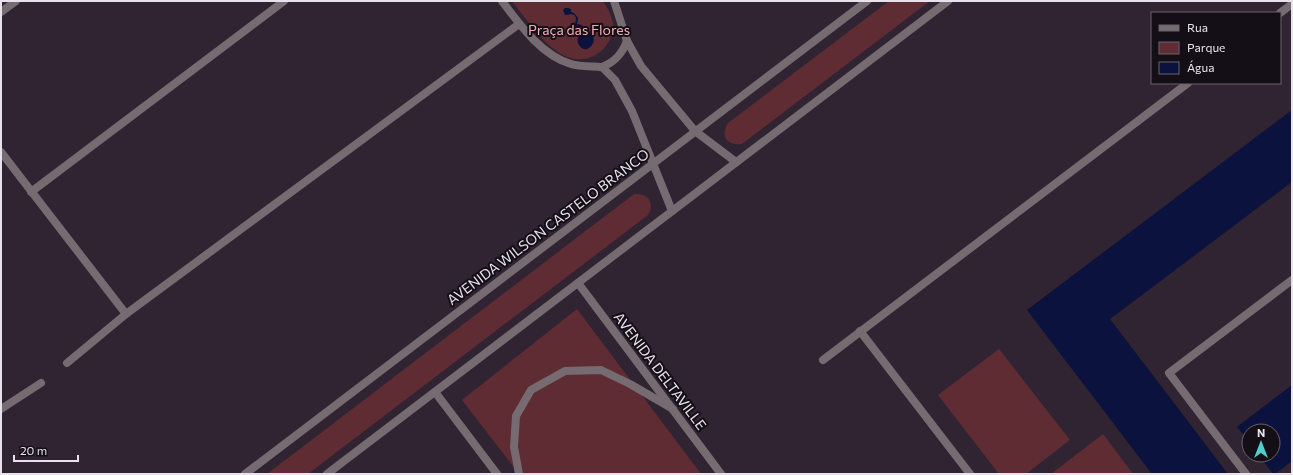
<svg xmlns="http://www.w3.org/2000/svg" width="1293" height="475" viewBox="0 0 1293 475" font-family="Commissioner,sans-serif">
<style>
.green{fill:#5f2c34}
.water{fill:#0a123d}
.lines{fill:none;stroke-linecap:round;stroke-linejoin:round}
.street{stroke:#756b70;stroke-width:8}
.labels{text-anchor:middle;stroke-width:4;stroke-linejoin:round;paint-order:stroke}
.park-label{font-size:14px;fill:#f9adb5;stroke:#140f16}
.street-label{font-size:14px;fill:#e9e1eb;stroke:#140f16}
</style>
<rect width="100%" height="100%" fill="#302332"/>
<!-- green -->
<g class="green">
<path d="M 512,1 L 603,1 C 608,9 613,17 613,26 C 613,50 586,67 565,56 C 544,46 526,19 512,1 Z"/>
<path d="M 889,1 L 930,1 L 742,144 C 727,146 720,136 728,123 Z"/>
<path d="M 634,194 C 649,193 655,203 648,215 L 308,474 L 267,474 Z"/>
<polygon points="577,309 701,474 519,474 462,400"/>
<polygon points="999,349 1070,440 1026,474 999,474 938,395"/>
<polygon points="1103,434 1133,474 1051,474"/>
</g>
<!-- water -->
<g class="water">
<path d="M 565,8 L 568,8 L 571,9 L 571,12 L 574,13 L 578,18 L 577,24 L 582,25 L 584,29 L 583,32 C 605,33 588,59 579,45 C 576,40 578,36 582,33 L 582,27 L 576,26 L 575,25 L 576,18 C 574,12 570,15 565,15 L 563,10 Z"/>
<polygon points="1292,110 1292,182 1110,319 1228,474 1152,474 1027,310"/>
<polygon points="1292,385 1292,461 1275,474 1273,474 1259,455 1273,455 1273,431 1249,431 1249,442 1237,427"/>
</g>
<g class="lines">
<!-- street -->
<g class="street">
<path d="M 502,1 C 520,25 541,55 571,64 C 580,67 592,66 602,67 L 615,80 L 632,111 L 672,211"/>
<polyline points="614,1 627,41 641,66 695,131 736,162"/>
<polyline points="1,12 16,1"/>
<polyline points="1280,13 1292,4"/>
<path d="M 602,67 C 615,62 622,54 627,41"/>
<polyline points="1,152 126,314"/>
<polyline points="31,192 284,1"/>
<polyline points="578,283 721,474"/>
<polyline points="860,331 970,474"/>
<polyline points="823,360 1188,83"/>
<polyline points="67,363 126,314 519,24"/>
<polyline points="435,392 497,474"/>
<polyline points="1,409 41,383"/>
<polyline points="245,474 867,1"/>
<polyline points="327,474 948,1"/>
<polyline points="519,474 514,447 516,416 531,390 565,371 601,370 630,384 673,409"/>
<polyline points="1246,474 1169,373 1292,280"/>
</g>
</g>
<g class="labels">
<!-- park labels -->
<g class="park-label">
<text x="579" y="35">Praça das Flores</text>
</g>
<!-- street labels -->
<g class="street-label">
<text transform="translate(548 227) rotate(-37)" y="5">AVENIDA WILSON CASTELO BRANCO</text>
<text transform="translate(660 371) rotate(53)" y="5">AVENIDA DELTAVILLE</text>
</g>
</g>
<!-- border -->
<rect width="1293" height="475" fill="none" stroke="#e9e1eb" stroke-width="4"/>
<!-- legend -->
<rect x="1151" y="12" width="130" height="72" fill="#140f16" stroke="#69636b"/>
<rect x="1159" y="25" width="20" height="6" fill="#756b70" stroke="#69636b"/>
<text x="1187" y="32" font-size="12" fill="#e9e1eb">Rua</text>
<rect x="1159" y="42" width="20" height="12" fill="#5f2c34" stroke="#69636b"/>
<text x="1187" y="52" font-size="12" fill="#e9e1eb">Parque</text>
<rect x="1159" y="62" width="20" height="12" fill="#0a123d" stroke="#69636b"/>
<text x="1187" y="72" font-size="12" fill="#e9e1eb">Água</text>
<!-- north arrow -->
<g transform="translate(1261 443)"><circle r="19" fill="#140f16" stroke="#69636b"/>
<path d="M0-3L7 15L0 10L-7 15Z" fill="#53cdc9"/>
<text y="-6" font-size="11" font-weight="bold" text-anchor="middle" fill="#e9e1eb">N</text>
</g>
<!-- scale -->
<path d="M14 455v6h64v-6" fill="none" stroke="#e9e1eb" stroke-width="2"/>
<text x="20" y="455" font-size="12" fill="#e9e1eb" stroke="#140f16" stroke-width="3" paint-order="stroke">20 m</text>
</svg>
